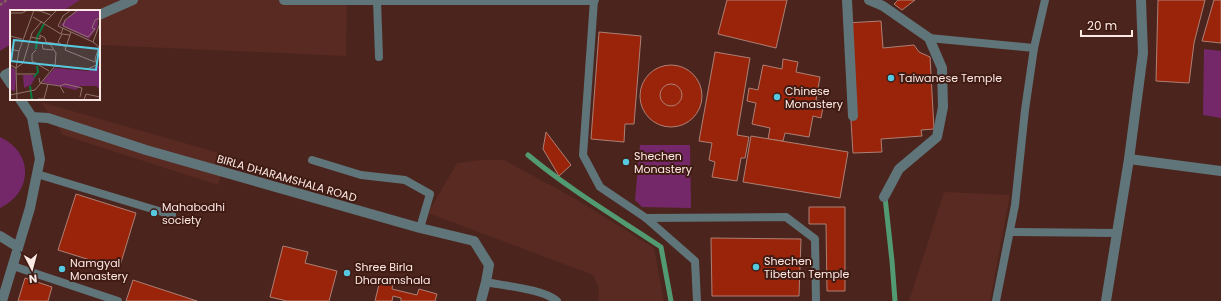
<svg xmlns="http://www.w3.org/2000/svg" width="1221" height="301" viewBox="0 0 1221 301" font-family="Poppins,sans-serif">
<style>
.built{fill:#582a21}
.green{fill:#74286a}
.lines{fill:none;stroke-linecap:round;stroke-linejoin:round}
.stream{stroke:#529a71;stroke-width:5}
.building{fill:#9a2409;stroke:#ad7f75}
.path{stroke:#84635c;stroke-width:2.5;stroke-dasharray:3 2;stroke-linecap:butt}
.service{stroke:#5f757a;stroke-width:8}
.minor{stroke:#5f757a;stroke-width:10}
.tertiary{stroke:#5f757a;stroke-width:10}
.poi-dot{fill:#56c9e1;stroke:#401b14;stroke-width:1.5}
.labels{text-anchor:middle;stroke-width:4;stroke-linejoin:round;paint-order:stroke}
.poi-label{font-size:11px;fill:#fde9e4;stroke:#401b14;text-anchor:start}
.street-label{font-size:11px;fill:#fde9e4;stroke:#401b14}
.inset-river{fill:none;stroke:#087840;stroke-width:2}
.inset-road{fill:none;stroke:#92736d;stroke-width:1}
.view{fill:#56c9e1;fill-opacity:0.15;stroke:#56c9e1;stroke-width:2}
.inset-edge{fill:none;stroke:#fde9e4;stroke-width:2}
</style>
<rect width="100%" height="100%" fill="#4b251d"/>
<!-- built -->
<g class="built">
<polygon points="80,0 594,0 347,0 346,56 101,45 99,47 99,11 63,11"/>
<polygon points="39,99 44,99 41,102 226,155 218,185 63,135"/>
<polygon points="481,160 504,160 574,198 654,248 664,301 598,301 599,288 593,275 428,213 457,163"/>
<polygon points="944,192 1010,195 990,301 909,301"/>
</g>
<!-- green -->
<g class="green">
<polygon points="0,0 80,0 63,11 11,11 11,44 0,51"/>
<polygon points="1204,49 1221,51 1221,118 1203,115"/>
<path d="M 0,137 C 34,153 33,192 0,208 Z"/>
<polygon points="640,145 690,145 691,208 642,207 635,200"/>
</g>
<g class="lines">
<!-- stream -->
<g class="stream">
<path d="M 528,155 C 570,190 616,217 661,247 L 671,301"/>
<polyline points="885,197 892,261 895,301"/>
</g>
</g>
<!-- building -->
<g class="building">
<polygon points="727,0 787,0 776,48 718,34"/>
<polygon points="898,0 915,0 902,10 894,4"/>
<polygon points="1158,0 1205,0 1194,43 1189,83 1156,81"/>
<polygon points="1214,0 1221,0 1221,43 1202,41"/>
<polygon points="881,21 883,48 914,45 919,52 930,57 934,129 921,130 922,136 881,139 882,152 853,153 845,23"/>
<polygon points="599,32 641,36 634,124 625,124 624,142 591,139"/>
<polygon points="715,52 750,58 737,135 749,137 745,158 741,158 737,181 712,177 715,162 709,160 712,143 699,141"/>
<polygon points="783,59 798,62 796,72 820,77 816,100 824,102 821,118 813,116 809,137 785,133 783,141 768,139 770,128 752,124 756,103 747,101 749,88 758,90 763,65 782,69"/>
<circle cx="671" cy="96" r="31"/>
<circle cx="671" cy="95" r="11"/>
<polygon points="546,132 571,165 559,176 543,149"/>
<polygon points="751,136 848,152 840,198 743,182"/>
<polygon points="76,194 136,213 119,269 58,250"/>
<polygon points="809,207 845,207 845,291 827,291 826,224 809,224"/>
<polygon points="711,238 801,239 799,296 712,296"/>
<polygon points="283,246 308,252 305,263 337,271 329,301 287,301 270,297"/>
<polygon points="25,278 52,287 48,301 18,301"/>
<polygon points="133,280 197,301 126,301"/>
<polygon points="380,280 393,283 392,289 417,295 419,289 437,294 435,301 401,301 401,298 393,296 392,301 375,301"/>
</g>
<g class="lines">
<!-- path -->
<polyline class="path" points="0,5 7,0"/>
<!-- service -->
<g class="service">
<polyline points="377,0 379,57"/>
<polyline points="594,0 583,155 600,187 646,218 695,261 697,301"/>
<polyline points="929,38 1034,48"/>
<polyline points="312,160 361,175 405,180 430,194 420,228"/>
<polyline points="37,174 172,215"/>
<polyline points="646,218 786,217 815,239 816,301"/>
<polyline points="1010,232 1116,233"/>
<polyline points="13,266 118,301"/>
<path d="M 486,282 C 505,286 543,289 557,301"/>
<polyline points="996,301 1015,205 1025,110 1034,48 1045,0"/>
</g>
<!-- minor -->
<g class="minor">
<polyline points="847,0 853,116"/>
<polyline points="869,0 883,6 929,38 942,68 943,107 937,137 899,169 884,197"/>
<polyline points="1141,0 1143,53 1129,159 1221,171"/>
<polyline points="32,117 48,118 146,150 420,228 474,241 489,265 486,282 481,301"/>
<polyline points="0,236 18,247"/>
<polyline points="1106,301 1129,159"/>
</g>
<!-- tertiary -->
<g class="tertiary">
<polyline points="284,0 594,0"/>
<polyline points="99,15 133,0"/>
<polyline points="11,72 5,75 11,84"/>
<polyline points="2,301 30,208 40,159 32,117 20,99"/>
</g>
</g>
<!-- markers -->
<g class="poi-dot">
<circle cx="891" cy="78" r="4"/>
<circle cx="777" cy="97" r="4"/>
<circle cx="626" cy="162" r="4"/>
<circle cx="154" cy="213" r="4"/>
<circle cx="756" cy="267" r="4"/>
<circle cx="62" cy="269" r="4"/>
<circle cx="347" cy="273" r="4"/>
</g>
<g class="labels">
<!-- poi labels -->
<g class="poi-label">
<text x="899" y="82">Taiwanese Temple</text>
<text x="785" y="95">Chinese<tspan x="785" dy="13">Monastery</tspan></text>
<text x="634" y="160">Shechen<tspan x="634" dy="13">Monastery</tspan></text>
<text x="162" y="211">Mahabodhi<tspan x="162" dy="13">society</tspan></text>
<text x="764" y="265">Shechen<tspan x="764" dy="13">Tibetan Temple</tspan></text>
<text x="70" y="267">Namgyal<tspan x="70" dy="13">Monastery</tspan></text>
<text x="355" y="271">Shree Birla<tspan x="355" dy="13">Dharamshala</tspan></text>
</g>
<!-- street labels -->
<g class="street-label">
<text transform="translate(287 178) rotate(16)" y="4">BIRLA DHARAMSHALA ROAD</text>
</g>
</g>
<!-- overview -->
<g transform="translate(10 10)">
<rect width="90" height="90" fill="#4b251d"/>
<path d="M 67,0 L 90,0 L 87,18 L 79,29 L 50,15 ZM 90,55 L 90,79 L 86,76 L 70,76 L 66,80 L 32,72 L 45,58 L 78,61 ZM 0,57 L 5,59 L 6,66 L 5,81 L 0,80 ZM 13,65 L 22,65 L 25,68 L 21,75 L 14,78 Z" fill="#74286a"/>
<path class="inset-river" d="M 26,39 L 27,27 L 34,14M 24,67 L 28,62 L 27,56M 20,76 L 22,90"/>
<path class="inset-road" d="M 15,0 L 30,1 L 41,5M 61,0 L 53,6 L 48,16 L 83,32M 68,0 L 55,10 L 53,16 L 78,27 L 85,19M 0,3 L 12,3 L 16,1M 23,7 L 51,24 L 53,18M 34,13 L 47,0M 85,19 L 82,18 L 85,10 L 90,8M 61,22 L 55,40 L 85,52M 0,26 L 12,29M 21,27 L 30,29 L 30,25 L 35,28 L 36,32 L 49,34M 55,37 L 48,32 L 52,24 L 60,25M 0,39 L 9,41 L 6,58M 26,40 L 22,44 L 22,51 L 39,61M 43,40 L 33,39 L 32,33 L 40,34 L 46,43 L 45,56M 9,41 L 24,0M 0,55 L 6,58 L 7,90M 6,58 L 13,53 L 22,23 L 32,11M 7,64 L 25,64M 29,68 L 30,73 L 50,76 L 54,83M 50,76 L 55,74 L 72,78 L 70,87M 0,85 L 25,80 L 45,56 L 77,59 L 87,55 L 85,49 L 89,37 L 83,32 L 90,13M 28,89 L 34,89 L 38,74M 74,90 L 76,84 L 90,87"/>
<path class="view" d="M 4,30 L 89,39 L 86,60 L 1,51 Z"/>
<rect width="90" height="90" class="inset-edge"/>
</g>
<!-- north arrow -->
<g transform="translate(32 269) rotate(174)" stroke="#401b14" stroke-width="3" paint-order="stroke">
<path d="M0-3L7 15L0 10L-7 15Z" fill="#fde9e4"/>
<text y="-6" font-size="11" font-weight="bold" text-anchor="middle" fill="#fde9e4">N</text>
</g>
<!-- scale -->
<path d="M1081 30v6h51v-6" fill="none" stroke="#fde9e4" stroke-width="2"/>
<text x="1087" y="30" font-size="12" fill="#fde9e4" stroke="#401b14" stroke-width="3" paint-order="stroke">20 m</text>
</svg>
